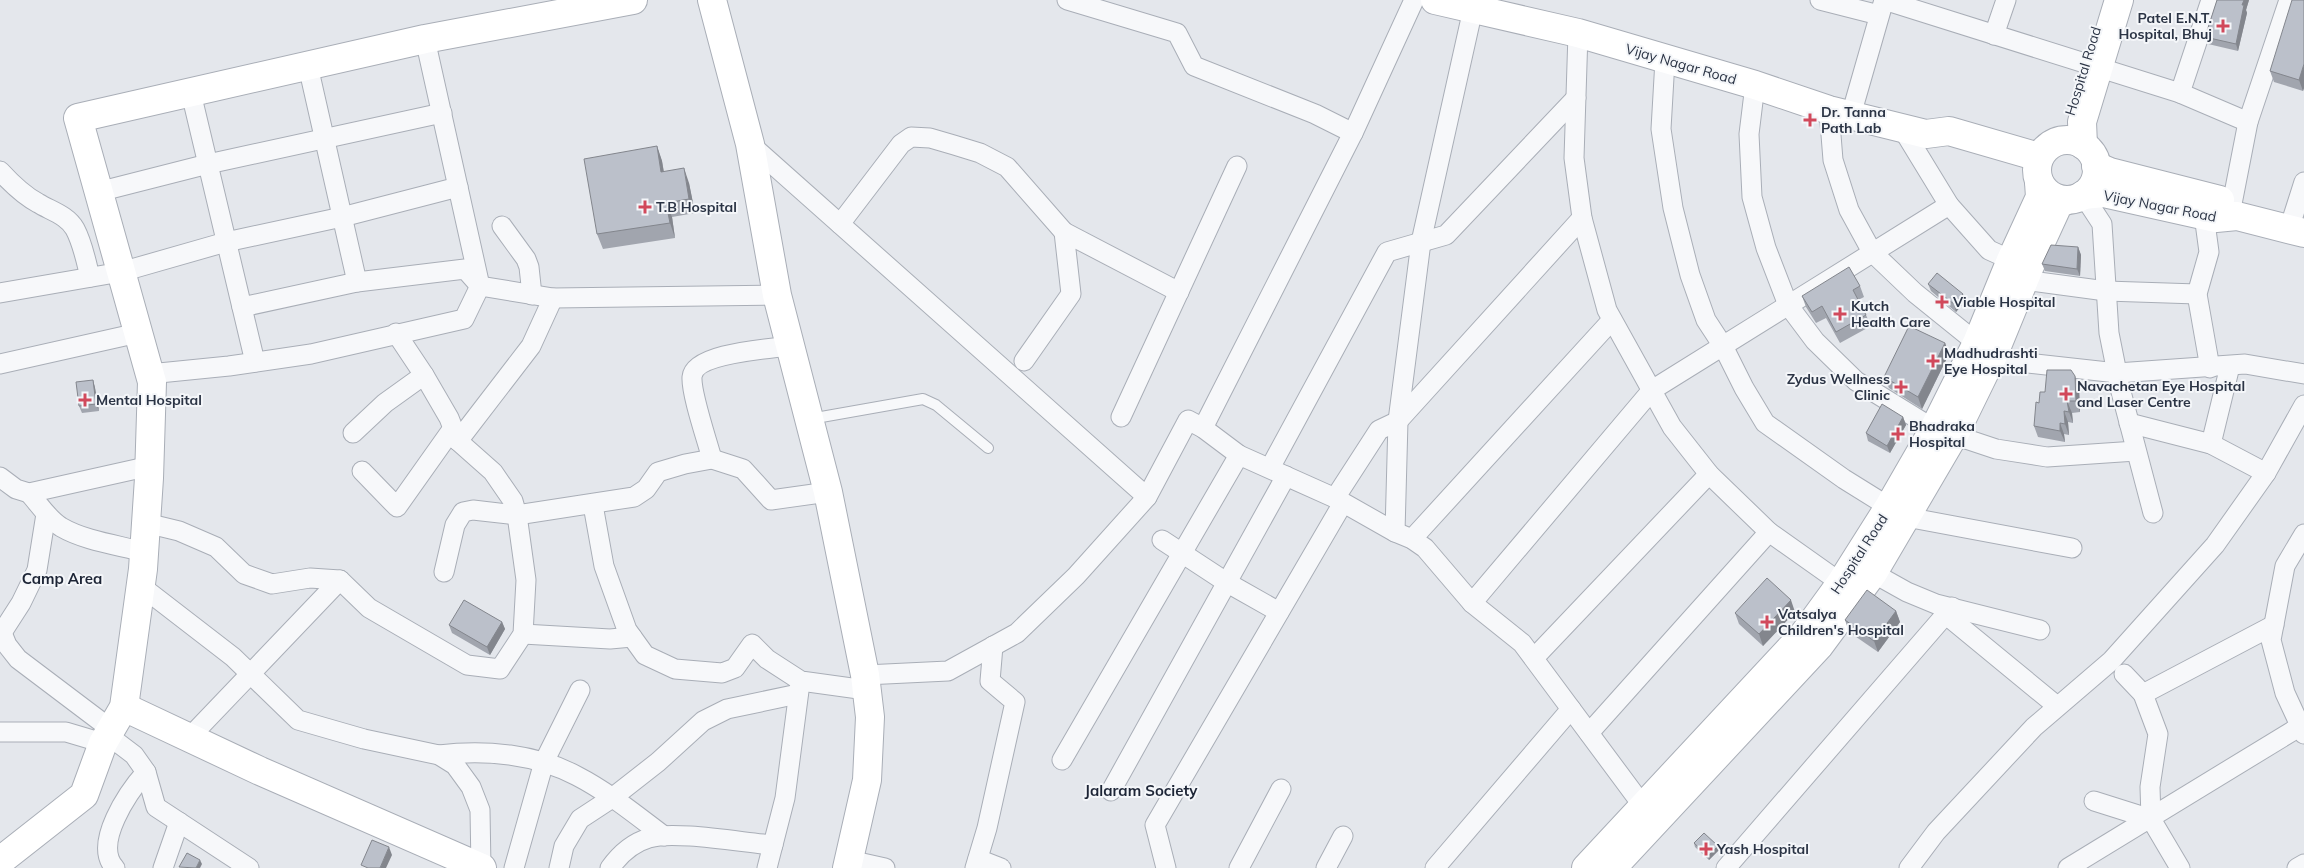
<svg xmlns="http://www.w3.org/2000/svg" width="2304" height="868" viewBox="0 0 2304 868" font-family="Mulish,sans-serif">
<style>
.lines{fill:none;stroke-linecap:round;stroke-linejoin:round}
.lane-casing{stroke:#a9aeb7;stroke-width:12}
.street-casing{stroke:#a9aeb7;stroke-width:21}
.secondary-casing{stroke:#a9aeb7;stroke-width:30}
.lane{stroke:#f7f8fa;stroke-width:10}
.street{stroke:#f7f8fa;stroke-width:19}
.secondary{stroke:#fff;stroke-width:28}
.wall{fill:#a1a5ae}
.shaded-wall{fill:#83868d}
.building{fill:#bbc0ca;stroke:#83868d}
.poi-dot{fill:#d1495b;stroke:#f4f6f9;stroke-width:2}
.labels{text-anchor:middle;stroke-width:4;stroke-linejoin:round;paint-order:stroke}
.poi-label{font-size:14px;font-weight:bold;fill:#2b3445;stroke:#f4f6f9;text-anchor:start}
.street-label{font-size:14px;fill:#2b3445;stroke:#f4f6f9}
.neighbourhood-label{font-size:15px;font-weight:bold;fill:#1d2536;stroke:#f4f6f9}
</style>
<rect width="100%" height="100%" fill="#e4e7ec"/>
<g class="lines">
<defs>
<polyline id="lane" points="810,419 923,399 936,405 988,448"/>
<g id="street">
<polyline points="1067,0 1177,33 1194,66 1315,114 1353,133"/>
<polyline points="1820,0 1879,15"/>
<polyline points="1578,33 1574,158 1582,218 1607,310 1672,427 1709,474 1769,532 1841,583"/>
<polyline points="1994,35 2006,0"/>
<polyline points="1665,60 1661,129 1673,208 1690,275 1706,320 1723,346 1744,388 1765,423 1844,479 1889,507"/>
<polyline points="308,66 357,282"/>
<polyline points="1755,85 1749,134 1752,197 1766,248 1788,305 1815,341 1856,381 1934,429"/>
<polyline points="191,93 255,362"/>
<polyline points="2180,93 2211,0"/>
<polyline points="1829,110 1833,160 1849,210 1872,252 1915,293 1977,343"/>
<polyline points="1851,115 1884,0 2180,93 2248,122"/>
<polyline points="1902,128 1949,205 1989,250 2011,260"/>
<polyline points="750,144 1147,497"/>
<path d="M 0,171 C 11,183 23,195 38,203 C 51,211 67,215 75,229 C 83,244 86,261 90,277"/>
<polyline points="98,192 208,164 442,113"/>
<polyline points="2083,195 2102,224 2109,333 2120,388 2153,513"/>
<polyline points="2231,209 2248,122 2289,0"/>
<polyline points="2204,215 2209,252 2197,294 2210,368"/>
<polyline points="840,224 901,144 911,137 930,138 954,145 980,153 1007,167 1064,232"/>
<polyline points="502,226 526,259 529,267 532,295"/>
<polyline points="2289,229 2304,182"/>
<polyline points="2024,280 2106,291 2197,294"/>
<polyline points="0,293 121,272 226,242 342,217 458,187"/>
<polyline points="242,307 357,282 465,269 480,286 553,298 777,295"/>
<polyline points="1991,359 2117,373 2245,364 2304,374"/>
<polyline points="1024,361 1071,294 1064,232 1179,292"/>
<polyline points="0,364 138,333"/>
<polyline points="149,374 229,366 311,354 464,319 480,286 425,39"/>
<polyline points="1121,417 1237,166"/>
<polyline points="2129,423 2211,444 2266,473"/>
<polyline points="1203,428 1353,133 1414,0"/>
<polyline points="353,433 385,403 424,375"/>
<polyline points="1954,435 1996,449 2047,457 2136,451"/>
<polyline points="458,441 531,346 553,298"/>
<polyline points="2211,444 2230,366"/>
<path d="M 712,459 C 707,440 691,394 692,377 C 694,353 770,349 789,346"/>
<polyline points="1270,468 1387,252 1446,235 1576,98"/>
<polyline points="362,471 397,507 453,428"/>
<polyline points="0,477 16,489 29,493 150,466"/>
<path d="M 29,493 C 39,504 48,519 61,527 C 85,541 118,545 144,552"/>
<polyline points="1335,498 1379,430 1398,421 1582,218"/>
<polyline points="593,505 604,566 627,630 645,655 675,669 722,673 735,668 752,644 767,659 801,681 866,690"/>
<polyline points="1906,517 2072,548"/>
<polyline points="146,523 179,531 216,547 244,574 272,584 310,578 340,580 369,608 467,665 500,669 523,634 526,580 517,515 513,501 493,472 458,441 449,418 424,375 396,333"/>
<polyline points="1395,532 1398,421 1421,242 1473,9"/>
<polyline points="2304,534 2285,566 2271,640 2285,693 2304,734"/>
<polyline points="1412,539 1612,320"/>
<polyline points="1162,540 1226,582 1279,612"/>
<polyline points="444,572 455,525 463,512 473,510 517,515 634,497 646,489 658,472 685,464 712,459 743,469 771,500 828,492"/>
<polyline points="1873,573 1907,592 1936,604 2040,630"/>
<polyline points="141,586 233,657 298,720 364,739 439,755 455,765 471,787 480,810 481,868"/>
<polyline points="1472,603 1652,390 1949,205"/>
<polyline points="1945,614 2057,706"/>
<polyline points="0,628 7,645 18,659 112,730"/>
<polyline points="1,634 21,603 37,570 46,514"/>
<polyline points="523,634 610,639 632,637"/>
<polyline points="1534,658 1709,474"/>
<polyline points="2124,674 2143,694 2158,734 2150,787 2151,819 2180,868"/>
<polyline points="865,675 948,671 1017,633 1076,576 1147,497 1188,420 1203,428 1239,455 1335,498 1395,532 1412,539 1425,548 1472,603 1522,643 1643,806"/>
<polyline points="2143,694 2274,625"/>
<polyline points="0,732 66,732 103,743"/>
<polyline points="1589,733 1769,532"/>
<polyline points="109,736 134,755 146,772 156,807 249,868"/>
<polyline points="189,738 340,580"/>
<path d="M 439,755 C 485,749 536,754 577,776 C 608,792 636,815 664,836"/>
<polyline points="1062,760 1239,455"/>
<polyline points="1111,791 1286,476"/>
<polyline points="2094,801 2151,819"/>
<polyline points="978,859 1001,868"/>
<polyline points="849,860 885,868"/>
<path d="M 115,868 C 92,844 129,791 146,772"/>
<polyline points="163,868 179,822"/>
<polyline points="514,868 544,762 580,690"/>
<polyline points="559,868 564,846 580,819 612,798 658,762 703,721 727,709 798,694"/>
<path d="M 610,868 C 620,854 632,843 649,838 C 673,830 745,843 773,845"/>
<polyline points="767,868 785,798 800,683"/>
<polyline points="975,868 987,828 1015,702 990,681 993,646"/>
<polyline points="1166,868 1155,825 1343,503"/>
<polyline points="1239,868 1281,789"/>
<polyline points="1326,868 1343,836"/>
<polyline points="1435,868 1571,709"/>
<polyline points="1726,868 1952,607"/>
<polyline points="1909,868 1936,832 2034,727 2111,661 2215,545 2266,473 2304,405"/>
<polyline points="2068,868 2304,724"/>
<polyline points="2297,868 2304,864"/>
</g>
<g id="secondary">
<polyline points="712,0 750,144 777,295 828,492 865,675 870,717 867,780 847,868"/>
<polyline points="1435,0 1578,33 1755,85 1829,110 1926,134 1949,131 2039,157"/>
<circle cx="2067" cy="170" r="30"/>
<polyline points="2083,145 2082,122 2119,0"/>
<polyline points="2096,166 2110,172 2220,200"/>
<polyline points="2083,195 2104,193 2216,218 2237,216 2304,233"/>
<polyline points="124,707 260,771 482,868"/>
<polyline points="0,861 84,795 103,743 124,707 143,569 149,478 152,382 78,118 425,39 633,0"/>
<polyline points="1586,868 1804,634 1841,583 1889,507 1934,429 1977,343 2011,260 2040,197 2039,182"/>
<polyline points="1612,868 1819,646 1873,573 1954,435 1995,351 2029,268 2058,205 2066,200"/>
</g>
</defs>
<!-- lane casing -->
<use href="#lane" class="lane-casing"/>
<!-- street casing -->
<use href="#street" class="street-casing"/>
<!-- secondary casing -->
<use href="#secondary" class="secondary-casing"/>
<!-- lane -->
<use href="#lane" class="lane"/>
<!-- street -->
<use href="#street" class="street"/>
<!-- secondary -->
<use href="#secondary" class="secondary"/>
</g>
<!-- wall -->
<g class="wall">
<polygon points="2217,0 2249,0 2246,10 2247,13 2238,51 2208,44 2205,37"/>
<polygon points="2304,0 2304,88 2303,91 2274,82 2270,71"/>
<polygon points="657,146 662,161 664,172 689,183 695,213 672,217 675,238 603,249 597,234"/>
<polygon points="2078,247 2081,255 2080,276 2045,271 2042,264"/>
<polygon points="1928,284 1965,301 1956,312 1931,291"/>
<polygon points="1860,286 1864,297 1858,300 1866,315 1871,326 1840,343 1826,318 1816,323 1806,307 1802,296"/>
<polygon points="1945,343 1949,354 1922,409 1889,388 1884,377"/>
<polygon points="93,380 95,388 99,411 82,413 79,406"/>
<polygon points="2079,387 2080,412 2072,413 2073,423 2068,422 2069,435 2064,434 2065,442 2038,437 2034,426 2039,403"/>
<polygon points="1903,417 1906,425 1890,453 1868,441 1866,433"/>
<polygon points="1896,611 1900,622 1878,652 1849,632 1845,620"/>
<polygon points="1795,612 1763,646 1739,624 1735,613"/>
<polygon points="502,622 505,629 490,655 452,633 449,625"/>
<polygon points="1694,843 1719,850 1709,860 1695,847"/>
</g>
<!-- shaded-wall -->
<g class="shaded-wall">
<polygon points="2244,0 2249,0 2246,10 2247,13 2238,51 2236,44 2242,5"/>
<polygon points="2304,64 2304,88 2303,91 2299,80"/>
<polygon points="657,146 662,161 666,187 661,172"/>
<polygon points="684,168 689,183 695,213 689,199"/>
<polygon points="666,203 672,217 675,238 670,223"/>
<polygon points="2078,247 2081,255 2080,276 2077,269"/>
<polygon points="1963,294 1965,301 1956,312 1954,304"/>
<polygon points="1945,343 1949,354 1922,409 1918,397"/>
<polygon points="2075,376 2079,387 2080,412 2076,401"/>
<polygon points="93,380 95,388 99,411 96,404"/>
<polygon points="2067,401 2072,413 2073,423 2069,412"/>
<polygon points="2064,411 2068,422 2069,435 2065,424"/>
<polygon points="1903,417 1906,425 1890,453 1887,446"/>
<polygon points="2060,423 2064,434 2065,442 2060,431"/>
<polygon points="1791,600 1795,612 1763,646 1759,634"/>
<polygon points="1896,611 1900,622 1878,652 1874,641"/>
<polygon points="502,622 505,629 490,655 487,647"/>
<polygon points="1718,846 1719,850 1709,860 1708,856"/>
<polygon points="389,847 392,855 386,868 380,868"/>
<polygon points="200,860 202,864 200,868 196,868"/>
</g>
<!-- building -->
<g class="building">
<polygon points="2217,0 2244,0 2242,5 2244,5 2236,44 2205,37"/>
<polygon points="2292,0 2304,0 2304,64 2299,80 2270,71"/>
<polygon points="657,146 661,172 684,168 689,199 666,203 670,223 597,234 584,159"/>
<polygon points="2051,245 2078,247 2077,269 2042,264"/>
<polygon points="1849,267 1860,286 1853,290 1866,315 1836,332 1822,306 1812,312 1802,296"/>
<polygon points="1937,273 1963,294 1954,304 1928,284"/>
<polygon points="1909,326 1945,343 1918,397 1884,377"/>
<polygon points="2047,370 2071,370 2075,376 2076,401 2067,401 2069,412 2064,411 2065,424 2060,423 2060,431 2034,426 2036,402 2039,403 2040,392 2045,392"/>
<polygon points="93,380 96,404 79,406 76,382"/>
<polygon points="1882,404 1903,417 1887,446 1866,433"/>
<polygon points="1767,578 1791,600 1759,634 1735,613"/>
<polygon points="1867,590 1896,611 1874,641 1845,620"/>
<polygon points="464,600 502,622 487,647 449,625"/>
<polygon points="1704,833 1718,846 1708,856 1694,843"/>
<polygon points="372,840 389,847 380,868 368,868 361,865"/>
<polygon points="187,853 200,860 196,868 179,867"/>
</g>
<!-- markers -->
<g class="poi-dot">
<path d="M2220.5 18.5h5v5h5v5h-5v5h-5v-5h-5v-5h5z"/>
<path d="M1807.5 112.5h5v5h5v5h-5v5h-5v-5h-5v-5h5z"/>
<path d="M642.5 199.5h5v5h5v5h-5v5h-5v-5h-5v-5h5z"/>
<path d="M1939.5 294.5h5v5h5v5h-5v5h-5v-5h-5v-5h5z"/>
<path d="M1837.5 306.5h5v5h5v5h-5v5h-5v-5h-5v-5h5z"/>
<path d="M1930.5 353.5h5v5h5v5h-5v5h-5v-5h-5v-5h5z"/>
<path d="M1898.5 379.5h5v5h5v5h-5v5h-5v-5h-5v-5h5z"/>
<path d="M2063.5 386.5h5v5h5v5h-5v5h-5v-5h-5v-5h5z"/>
<path d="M82.5 392.5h5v5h5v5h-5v5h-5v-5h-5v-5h5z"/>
<path d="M1895.5 426.5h5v5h5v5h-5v5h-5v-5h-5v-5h5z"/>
<path d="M1764.5 614.5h5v5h5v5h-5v5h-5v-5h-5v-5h5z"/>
<path d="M1703.5 841.5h5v5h5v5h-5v5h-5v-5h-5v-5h5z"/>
</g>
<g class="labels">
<!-- poi labels -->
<g class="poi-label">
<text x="2212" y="23" text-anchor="end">Patel E.N.T.<tspan x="2212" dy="16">Hospital, Bhuj</tspan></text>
<text x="1821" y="117">Dr. Tanna<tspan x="1821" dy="16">Path Lab</tspan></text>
<text x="656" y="212">T.B Hospital</text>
<text x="1953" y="307">Viable Hospital</text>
<text x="1851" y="311">Kutch<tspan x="1851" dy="16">Health Care</tspan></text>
<text x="1944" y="358">Madhudrashti<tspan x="1944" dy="16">Eye Hospital</tspan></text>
<text x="1890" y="384" text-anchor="end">Zydus Wellness<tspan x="1890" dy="16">Clinic</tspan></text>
<text x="2077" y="391">Navachetan Eye Hospital<tspan x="2077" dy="16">and Laser Centre</tspan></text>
<text x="96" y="405">Mental Hospital</text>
<text x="1909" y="431">Bhadraka<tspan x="1909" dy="16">Hospital</tspan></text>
<text x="1778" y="619">Vatsalya<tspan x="1778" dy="16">Children's Hospital</tspan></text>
<text x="1717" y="854">Yash Hospital</text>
</g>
<!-- street labels -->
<g class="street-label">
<text transform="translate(1681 64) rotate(16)" y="5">Vijay Nagar Road</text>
<text transform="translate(2083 71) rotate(-73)" y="5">Hospital Road</text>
<text transform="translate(2160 206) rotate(11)" y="5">Vijay Nagar Road</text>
<text transform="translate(1859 554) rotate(-57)" y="5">Hospital Road</text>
</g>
<!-- neighbourhood labels -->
<g class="neighbourhood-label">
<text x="62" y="584">Camp Area</text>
<text x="1141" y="796">Jalaram Society</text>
</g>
</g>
</svg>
